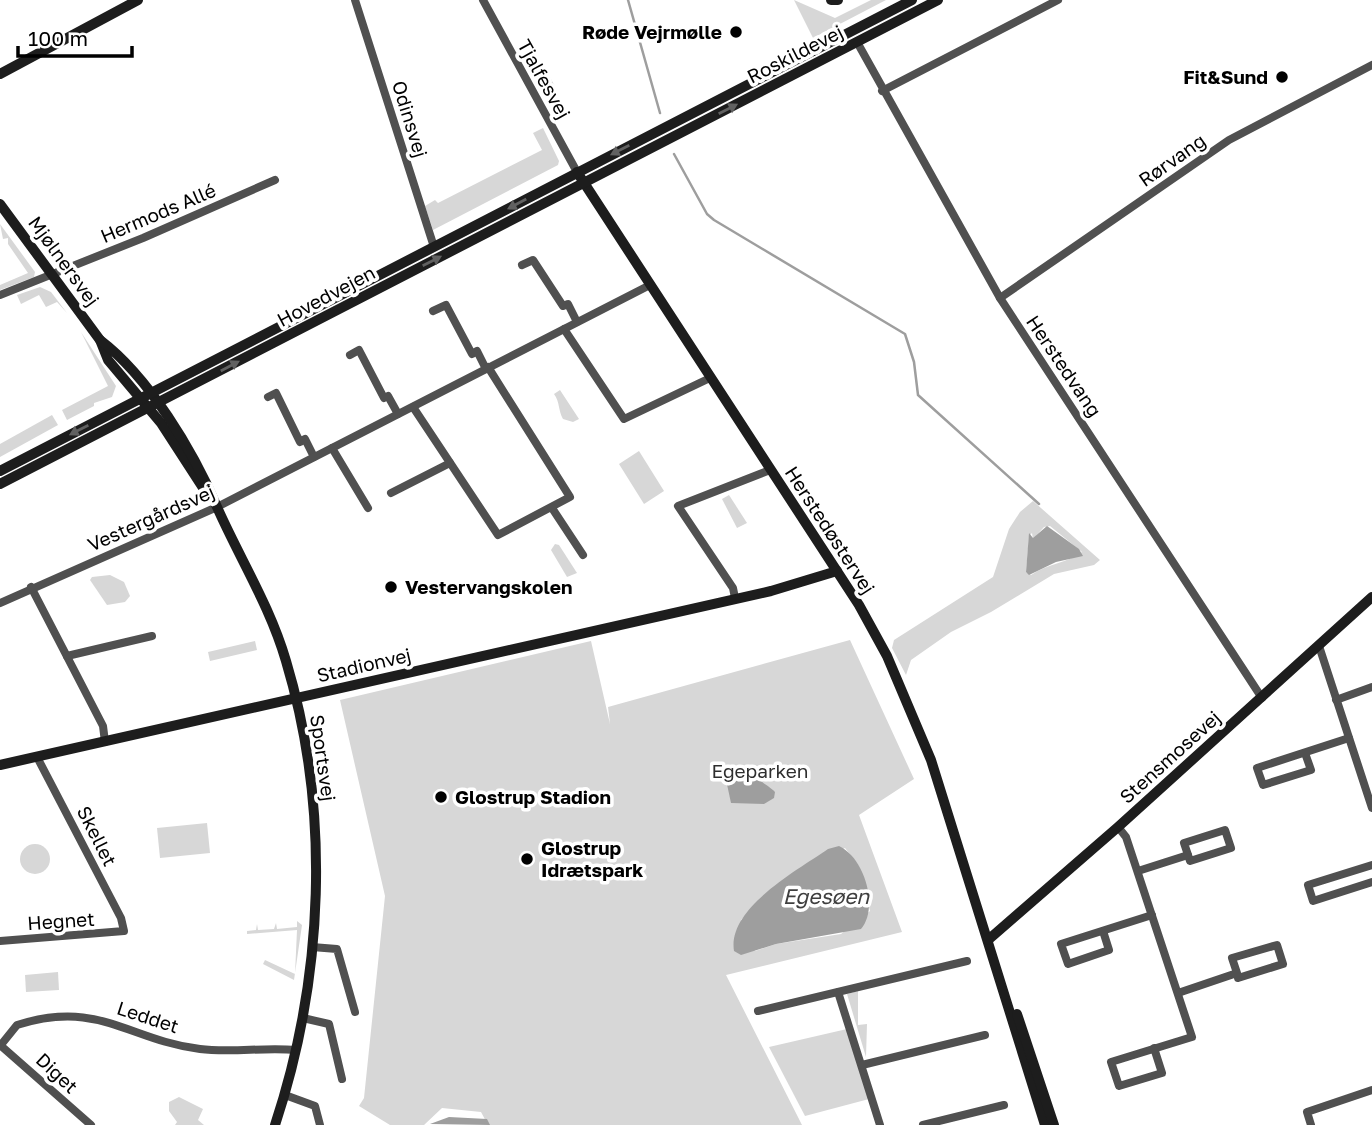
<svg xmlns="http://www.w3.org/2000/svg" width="1372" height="1125" viewBox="0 0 1372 1125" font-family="'Golos Text',sans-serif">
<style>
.green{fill:#d7d7d7;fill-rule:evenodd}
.water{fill:#9e9e9e}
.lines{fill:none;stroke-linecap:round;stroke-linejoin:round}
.stream{stroke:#9e9e9e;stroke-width:2.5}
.street{stroke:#505050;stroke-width:8}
.secondary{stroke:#1d1d1d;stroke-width:10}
.oneway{fill:#616161}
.poi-dot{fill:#000;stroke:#fff;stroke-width:2.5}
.labels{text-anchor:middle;stroke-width:7;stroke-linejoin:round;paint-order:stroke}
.poi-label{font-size:19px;font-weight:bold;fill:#000;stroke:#fff;text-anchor:start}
.street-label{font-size:19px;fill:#000;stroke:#fff}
.park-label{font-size:19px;fill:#2e2e2e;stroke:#fff}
.water-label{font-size:21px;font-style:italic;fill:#3f3f3f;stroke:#fff}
</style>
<rect width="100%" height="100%" fill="#fff"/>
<!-- green -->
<g class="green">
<polygon points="794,0 835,18 871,0 886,0 813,38"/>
<polygon points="544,67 556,88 559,112 554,113 533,73"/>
<polygon points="543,128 559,161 558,165 433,230 425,206 435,200 438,203 542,150 533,133"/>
<polygon points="0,224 35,272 34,277 0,290 0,285 28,273 8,244 8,238 3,239"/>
<polygon points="40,287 51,292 67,313 57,302 46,307 39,295 21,304 17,295"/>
<polygon points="81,332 116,386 112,397 94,403 94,406 67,420 62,410 108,386"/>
<path d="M 560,390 L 579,419 L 573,422 L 563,419 C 558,410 560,402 554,394 Z"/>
<polygon points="52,415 58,425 0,457 0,444"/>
<polygon points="639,451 664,491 644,504 619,464"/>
<polygon points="729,495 747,523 737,528 722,499"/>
<path d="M 1033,501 L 1100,560 L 1094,565 L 1054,574 L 991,612 L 951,632 L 911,660 L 906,675 L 892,648 L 894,640 L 993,577 L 1009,529 L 1020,512 ZM 1050,526 L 1082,552 C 1067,563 1047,564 1031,575 L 1026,572 L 1029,536 L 1032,533 L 1033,539 L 1044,527 Z"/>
<polygon points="555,544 559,545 577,573 567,577 551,550"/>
<polygon points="110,575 124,582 130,596 125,602 107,605 90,580 92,577"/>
<path d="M 850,640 L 914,779 L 859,815 L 902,932 L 726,975 L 802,1125 L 488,1125 L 481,1112 L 442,1108 L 424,1125 L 390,1125 L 359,1106 L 364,1098 L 385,896 L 340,700 L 591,641 L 610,724 L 608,707 ZM 845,848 L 859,866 L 870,911 L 841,934 L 776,944 L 755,951 L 741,920 C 770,886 805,869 845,848 Z"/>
<polygon points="255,641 257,650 210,661 208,652"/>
<polygon points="207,823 210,853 160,858 157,828"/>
<circle cx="35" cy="859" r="15"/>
<polygon points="297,921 302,925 294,980 263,964 265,960 295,974 297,930 247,934 247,931 256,930 257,924 258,930 274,929 276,923 277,929 297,927"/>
<polygon points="58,972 59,990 26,992 25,975"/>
<polygon points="858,991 858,1025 867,1024 866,1057 847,994"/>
<polygon points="847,1029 869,1099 805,1116 769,1047"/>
<polygon points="179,1097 203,1109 198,1120 204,1125 175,1125 177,1122 169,1111 169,1102"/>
</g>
<!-- water -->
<g class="water">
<polygon points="1047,526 1079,549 1083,556 1056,562 1029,575 1026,572 1029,533 1033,538"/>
<path d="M 739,769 C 744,769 773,789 775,792 L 774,798 L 764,804 L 731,803 L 725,775 Z"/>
<path d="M 839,846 C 865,858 879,908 861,929 L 776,944 L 741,955 L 734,951 C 727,908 798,870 828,849 Z"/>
<polygon points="449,1117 487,1119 490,1125 430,1124"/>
</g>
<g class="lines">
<!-- stream -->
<g class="stream">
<polyline points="628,0 660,113"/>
<polyline points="674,154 707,214 714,220 905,334 914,362 918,395 1039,504"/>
</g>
<!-- street -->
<g class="street">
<polyline points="355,0 434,247"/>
<polyline points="483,0 577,172"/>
<polyline points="857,42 1000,298 1262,698"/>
<polyline points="882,91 1058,0"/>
<polyline points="522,265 533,260 563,306 568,304 577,322"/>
<polyline points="0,295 143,238 275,180"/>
<polyline points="1000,298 1229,140 1372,65"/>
<polyline points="433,311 446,305 472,354 477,351 486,369"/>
<polyline points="564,329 624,419 710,378"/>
<polyline points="350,355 359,350 384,398 388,396 398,414"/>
<polyline points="268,397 276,393 300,442 305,439 314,457"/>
<polyline points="413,407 498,535 570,497 488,367"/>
<polyline points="332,448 368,508"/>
<polyline points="391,493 450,463"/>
<polyline points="552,508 583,555"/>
<polyline points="31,587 103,726 105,742"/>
<polyline points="735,598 733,588 678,506 770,470"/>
<polyline points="0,603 217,507 650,285"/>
<polyline points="1319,646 1372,808"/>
<polyline points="67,656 152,636"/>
<polyline points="1336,700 1372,687"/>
<polyline points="1305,753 1311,770 1263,785 1257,768 1349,738"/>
<polyline points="1118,827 1126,837 1192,1037 1111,1062 1119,1086 1162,1073 1154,1048"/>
<polygon points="1225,830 1231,848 1190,861 1184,843"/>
<polyline points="1372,865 1308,885 1313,901 1372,882"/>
<polyline points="1138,871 1188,855"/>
<polyline points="1103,931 1109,950 1068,964 1061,944 1152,915"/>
<polyline points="0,941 124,931 121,918 37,757"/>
<polyline points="312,947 337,949 355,1012"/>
<polyline points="838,992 880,1125"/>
<polyline points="1178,993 1237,973 1238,978 1283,964 1277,945 1232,958 1237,973"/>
<polyline points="758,1011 967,961"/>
<polyline points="303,1018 329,1024 342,1079"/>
<polyline points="0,1045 91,1125"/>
<path d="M 0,1046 L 17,1025 C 99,999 128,1040 200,1049 C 231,1053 264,1047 296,1050"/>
<polyline points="862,1065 985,1035"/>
<polyline points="285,1095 315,1106 320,1125"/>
<polyline points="923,1125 1004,1105"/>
<polyline points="1311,1125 1307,1112 1372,1090"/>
</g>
<!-- secondary -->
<g class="secondary">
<polyline points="831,0 838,0"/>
<polyline points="0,74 138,0"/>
<polyline points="577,172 859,605 887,656 931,760 1045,1125"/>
<polyline points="0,204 100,340 108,360 161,423 209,497"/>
<path d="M 100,340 C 149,377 193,451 217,507 C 240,559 270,606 286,661 C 331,811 324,977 275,1125"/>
<polyline points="0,471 912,0"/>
<polyline points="0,484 938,0"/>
<polyline points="0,765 771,591 837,571"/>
<polyline points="988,940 1118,827 1372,597"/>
<polyline points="1017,1014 1054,1125"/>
</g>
</g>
<!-- one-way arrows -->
<defs><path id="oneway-solid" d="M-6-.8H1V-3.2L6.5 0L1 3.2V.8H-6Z" transform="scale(1.75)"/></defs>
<g class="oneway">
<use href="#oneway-solid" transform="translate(728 109) rotate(-27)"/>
<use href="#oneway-solid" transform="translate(620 150) rotate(153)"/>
<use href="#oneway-solid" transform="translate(517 204) rotate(152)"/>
<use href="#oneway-solid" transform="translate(432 261) rotate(-27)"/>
<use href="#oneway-solid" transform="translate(230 366) rotate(-28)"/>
<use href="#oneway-solid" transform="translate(79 430) rotate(153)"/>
</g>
<!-- markers -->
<g class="poi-dot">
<circle cx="736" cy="32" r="7"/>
<circle cx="1282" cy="77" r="7"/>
<circle cx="391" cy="587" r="7"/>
<circle cx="441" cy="797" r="7"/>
<circle cx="527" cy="859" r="7"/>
</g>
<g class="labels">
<!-- poi labels -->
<g class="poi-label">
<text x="722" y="39" text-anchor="end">Røde Vejrmølle</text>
<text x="1268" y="84" text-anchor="end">Fit&amp;Sund</text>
<text x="405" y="594">Vestervangskolen</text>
<text x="455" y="804">Glostrup Stadion</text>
<text x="541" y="855">Glostrup<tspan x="541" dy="22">Idrætspark</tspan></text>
</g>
<!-- street labels -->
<g class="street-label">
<text transform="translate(795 54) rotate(-27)" y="7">Roskildevej</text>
<text transform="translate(544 79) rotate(61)" y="7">Tjalfesvej</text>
<text transform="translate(410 119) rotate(73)" y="7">Odinsvej</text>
<text transform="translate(1172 160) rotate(-35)" y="7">Rørvang</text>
<text transform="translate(158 213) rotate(-23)" y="7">Hermods Allé</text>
<text transform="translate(64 261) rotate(54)" y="7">Mjølnersvej</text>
<text transform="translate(326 296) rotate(-28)" y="7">Hovedvejen</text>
<text transform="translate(1064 366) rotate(56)" y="7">Herstedvang</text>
<text transform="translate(151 518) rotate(-24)" y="7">Vestergårdsvej</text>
<text transform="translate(830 530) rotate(57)" y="7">Herstedøstervej</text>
<text transform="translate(364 665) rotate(-13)" y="7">Stadionvej</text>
<text transform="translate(1170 757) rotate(-42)" y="7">Stensmosevej</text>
<text transform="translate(323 758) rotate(82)" y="7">Sportsvej</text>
<text transform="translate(97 836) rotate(63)" y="7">Skellet</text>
<text transform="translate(61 921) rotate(-4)" y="7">Hegnet</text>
<text transform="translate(148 1017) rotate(18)" y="7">Leddet</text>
<text transform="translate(57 1073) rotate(43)" y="7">Diget</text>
</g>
<!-- park labels -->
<g class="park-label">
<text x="760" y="778">Egeparken</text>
</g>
<!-- water labels -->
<g class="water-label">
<text x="826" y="904">Egesøen</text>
</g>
</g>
<!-- scale -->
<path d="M18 46v10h114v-10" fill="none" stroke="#000000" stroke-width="3.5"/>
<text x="28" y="46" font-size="21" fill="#000000" stroke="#ffffff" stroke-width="5" paint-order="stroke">100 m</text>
</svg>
